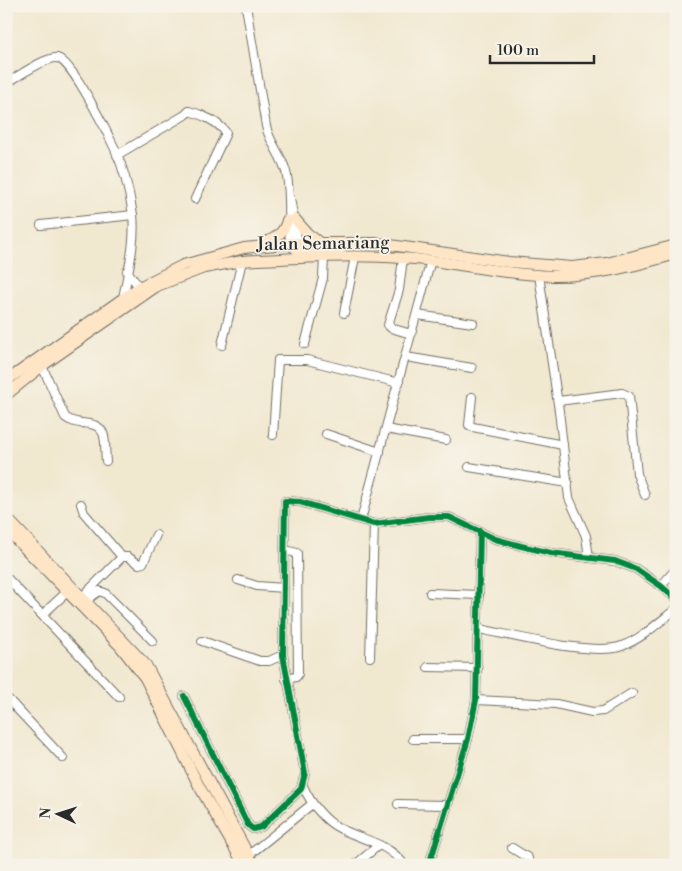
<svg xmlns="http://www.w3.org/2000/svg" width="682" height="871" viewBox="0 0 682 871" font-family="'Libre Bodoni',serif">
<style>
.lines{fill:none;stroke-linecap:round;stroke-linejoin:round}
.street-casing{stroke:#706d65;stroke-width:10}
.secondary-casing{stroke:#706d65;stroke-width:12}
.street{stroke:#fff;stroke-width:8}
.secondary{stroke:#fee5c5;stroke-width:10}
.cycleway-casing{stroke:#f7f3e8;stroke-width:9}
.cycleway{stroke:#00873e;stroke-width:6}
.labels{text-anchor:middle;stroke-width:4;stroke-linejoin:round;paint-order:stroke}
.street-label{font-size:18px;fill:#2b2b2b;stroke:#f7f3e8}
</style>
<rect width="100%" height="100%" fill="#f7f3e8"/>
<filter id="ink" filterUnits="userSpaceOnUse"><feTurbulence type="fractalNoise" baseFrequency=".02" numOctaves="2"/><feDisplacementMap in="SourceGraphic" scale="10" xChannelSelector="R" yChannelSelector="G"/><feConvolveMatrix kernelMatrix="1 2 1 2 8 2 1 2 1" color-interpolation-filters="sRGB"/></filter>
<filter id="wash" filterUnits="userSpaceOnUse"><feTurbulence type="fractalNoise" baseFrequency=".0096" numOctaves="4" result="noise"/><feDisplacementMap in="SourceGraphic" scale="20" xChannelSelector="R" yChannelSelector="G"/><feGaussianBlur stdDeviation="1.12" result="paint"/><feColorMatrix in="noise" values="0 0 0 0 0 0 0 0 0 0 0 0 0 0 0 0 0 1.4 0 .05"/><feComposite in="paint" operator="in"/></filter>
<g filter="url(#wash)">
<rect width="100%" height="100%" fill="#f1e8d0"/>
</g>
<g filter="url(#ink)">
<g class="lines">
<defs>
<g id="street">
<path d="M 246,6 L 266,126 C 270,145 284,157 287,176 C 291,198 288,221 290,243"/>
<path d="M 6,83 C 18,77 45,57 57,58 C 72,60 108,134 115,149 C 124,169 130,195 133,215 C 136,242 128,272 123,298"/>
<path d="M 117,155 L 185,115 L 189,111 C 201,114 219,122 226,133 L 195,199"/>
<polyline points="290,198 298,243"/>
<polyline points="41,225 133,215"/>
<polyline points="403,258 399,290 388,325 391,328 411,334"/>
<polyline points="127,271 139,287"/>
<polyline points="539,275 559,411 569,498 586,536 589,558"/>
<polyline points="344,313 355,257"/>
<polyline points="417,315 473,323"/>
<polyline points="305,344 323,278 324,257"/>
<polyline points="222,345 242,261"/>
<polyline points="406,357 472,368"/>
<path d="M 42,366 L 65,417 C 77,428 96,418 103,433 C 106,439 105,453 106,461"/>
<polyline points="472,397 469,425 473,427 563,445"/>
<polyline points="558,401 622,393 629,396 637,474 645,495"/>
<polyline points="386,429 446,440"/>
<polyline points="326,434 380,452"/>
<polyline points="273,435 278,360 307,360 399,383"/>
<polyline points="469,467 568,483"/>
<polyline points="81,504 84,513 122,557 83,596"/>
<polyline points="361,520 431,260"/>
<polyline points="285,550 297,553 298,674 296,677 286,679"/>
<polyline points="122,557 128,557 139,564 143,563 156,535"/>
<polyline points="6,577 119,697"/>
<polyline points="238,580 257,586 284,588"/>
<polyline points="661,586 676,569"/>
<polyline points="430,593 479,595"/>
<polyline points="87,600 99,591 105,593 153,641"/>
<polyline points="43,614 67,592"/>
<path d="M 479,629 C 512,635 593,657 622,646 C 643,638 659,622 676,609"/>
<polyline points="202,641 260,661 269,661 283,655"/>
<polyline points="370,657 374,524"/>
<polyline points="428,667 478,668"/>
<polyline points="184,696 248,825 253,829 261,827 301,789 305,773 283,655 285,501 300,502 374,524 429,517 449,517 495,539 521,546 551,553 615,561 636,569 661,586 676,599"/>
<polyline points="6,697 63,758"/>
<polyline points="476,700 556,704 592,712 603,711 632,693"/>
<polyline points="413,739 468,739"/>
<path d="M 303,786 C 310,802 324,821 341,829 C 363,840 390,844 404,865"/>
<polyline points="398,804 446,805"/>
<polyline points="512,848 528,858 528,865"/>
<polyline points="249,855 312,804"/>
<polyline points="355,865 379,845"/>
<polyline points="429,865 468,739 476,700 480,531"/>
</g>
<g id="secondary">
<polyline points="295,219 307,233 320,243"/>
<path d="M 264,243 C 276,238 284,233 287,220"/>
<polyline points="290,243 298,251 339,251"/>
<polyline points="6,381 139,287 183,265 244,248 298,243 376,243 509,262 572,267 607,263 676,245"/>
<path d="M 6,395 L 42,366 L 157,286 L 204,268 L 242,261 C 295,258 349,254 402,258 C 452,261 503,275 553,276 C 596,276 635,266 676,254"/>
<polyline points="6,517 146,665 254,865"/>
<polyline points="6,529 120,646 145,678 199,786 244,865"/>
</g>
</defs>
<!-- street casing -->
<use href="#street" class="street-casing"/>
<!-- secondary casing -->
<use href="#secondary" class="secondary-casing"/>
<!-- street -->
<use href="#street" class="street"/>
<!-- secondary -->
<use href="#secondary" class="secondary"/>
<defs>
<g id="cycleway">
<polyline points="184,696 248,825 253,829 261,827 301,789 305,773 283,655 285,501 300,502 374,524 429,517 449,517 495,539 521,546 551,553 615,561 636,569 661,586 676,599"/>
<polyline points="429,865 468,739 476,700 480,531"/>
</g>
</defs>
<!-- cycleway casing -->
<use href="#cycleway" class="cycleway-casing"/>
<!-- cycleway -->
<use href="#cycleway" class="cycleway"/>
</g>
</g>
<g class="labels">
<!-- street labels -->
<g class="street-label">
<text transform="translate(323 243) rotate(-1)" y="6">Jalan Semariang</text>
</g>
</g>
<!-- margin -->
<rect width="682" height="871" fill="none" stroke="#f7f3e8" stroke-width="25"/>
<!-- north arrow -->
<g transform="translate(58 814) rotate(274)" stroke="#f7f3e8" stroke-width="4" paint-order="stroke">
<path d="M0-4L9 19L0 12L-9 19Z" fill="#2b2b2b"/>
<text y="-8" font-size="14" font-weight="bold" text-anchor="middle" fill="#2b2b2b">N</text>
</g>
<!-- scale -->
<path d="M490 55v8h104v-8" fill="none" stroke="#2b2b2b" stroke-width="2.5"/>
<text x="497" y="55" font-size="15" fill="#2b2b2b" stroke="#f7f3e8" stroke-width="4" paint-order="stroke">100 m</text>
</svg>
